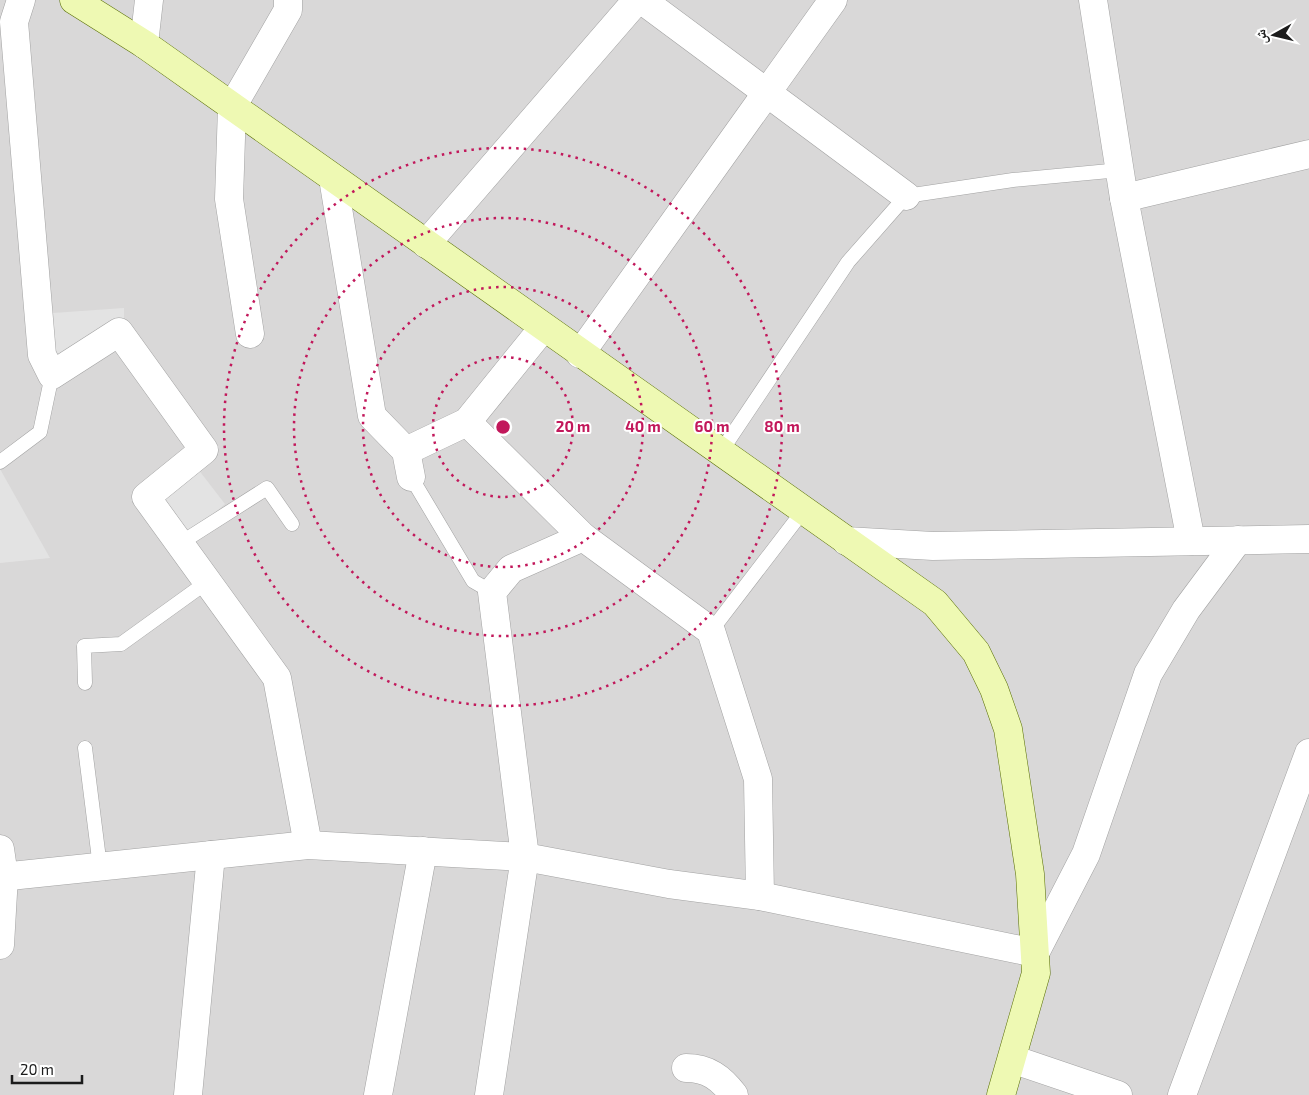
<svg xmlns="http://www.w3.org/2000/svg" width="1309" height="1095" viewBox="0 0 1309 1095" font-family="'Exo 2','Noto Naskh Arabic',sans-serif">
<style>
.residential{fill:#d9d8d8}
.parking{fill:#e3e3e3}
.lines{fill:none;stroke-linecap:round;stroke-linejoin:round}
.lane-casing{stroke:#a2a2a2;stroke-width:15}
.street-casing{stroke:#a2a2a2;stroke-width:29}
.secondary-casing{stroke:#596f05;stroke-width:29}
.lane{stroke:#fff;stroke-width:14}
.street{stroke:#fff;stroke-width:28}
.secondary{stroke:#eef9b3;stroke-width:28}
.ring{fill:none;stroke:#c2185b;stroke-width:2.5;stroke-dasharray:2.5 5}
.centre{fill:#c2185b;stroke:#fff;stroke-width:2.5}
.ring-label{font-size:15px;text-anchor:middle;font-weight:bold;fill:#c2185b;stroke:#fff;stroke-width:4;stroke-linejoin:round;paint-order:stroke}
</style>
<rect width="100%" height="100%" fill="#edeae1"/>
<!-- residential -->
<rect class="residential" x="0" y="0" width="1309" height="1095"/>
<!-- parking -->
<g class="parking">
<polygon points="124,308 124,339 52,375 39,314"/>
<polygon points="191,460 225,504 179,544 146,497"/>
<polygon points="0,469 50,558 0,563"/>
</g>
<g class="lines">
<defs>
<g id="lane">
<polyline points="720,453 848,262 906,196 1013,180 1120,170"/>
<polyline points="0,462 40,432 52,375"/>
<polyline points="411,477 473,581 492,592"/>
<polyline points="179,544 267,488 292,524"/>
<polyline points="711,631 803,511"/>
<polyline points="85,683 84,646 121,644 207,582"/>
<polyline points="85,748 100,867"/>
</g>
<g id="street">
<polyline points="21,0 14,22 42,355 52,375 119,332 204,450 146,497 277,678 308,845"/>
<polyline points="642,0 906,196"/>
<polyline points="1093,0 1124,198 1191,541"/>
<polyline points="144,44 149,0"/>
<polyline points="333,178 372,416 406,451 411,477"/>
<polyline points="1124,198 1309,154"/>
<polyline points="426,244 637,0"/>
<polyline points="250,334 229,199 232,107 288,10 288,0"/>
<polyline points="580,354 833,0"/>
<polyline points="467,422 583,537"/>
<polyline points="406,451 467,422 543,328"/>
<polyline points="846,541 933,546 1309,539"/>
<polyline points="0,849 4,876 0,945"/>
<polyline points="0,877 308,845 525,857 669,884 760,896 1035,953 1086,854 1148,674 1186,610 1238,540"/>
<polyline points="1012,1059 1118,1095"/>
<path d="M 686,1068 C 708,1068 721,1078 734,1095"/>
<polyline points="188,1095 211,855"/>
<polyline points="378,1095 423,851"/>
<polyline points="489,1095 525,857 492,592 511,569 583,537 711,631 758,779 760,896"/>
<polyline points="1182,1095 1309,753"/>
</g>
<polyline id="secondary" points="74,0 144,44 935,603 976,652 994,689 1008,729 1030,874 1036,973 1001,1095"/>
</defs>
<!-- lane casing -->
<use href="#lane" class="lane-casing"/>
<!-- street casing -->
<use href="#street" class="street-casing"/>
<!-- secondary casing -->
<use href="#secondary" class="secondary-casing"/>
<!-- lane -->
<use href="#lane" class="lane"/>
<!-- street -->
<use href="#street" class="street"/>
<!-- secondary -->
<use href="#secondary" class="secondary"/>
</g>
<!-- distance rings -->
<g class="ring">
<circle cx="503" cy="427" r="70"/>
<circle cx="503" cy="427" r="140"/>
<circle cx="503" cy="427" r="209"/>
<circle cx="503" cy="427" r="279"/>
</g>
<circle cx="503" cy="427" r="8" class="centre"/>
<g class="ring-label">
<text x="573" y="432">20 m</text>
<text x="643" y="432">40 m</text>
<text x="712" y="432">60 m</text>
<text x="782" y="432">80 m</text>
</g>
<!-- north arrow -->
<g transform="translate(1274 35) rotate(262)" stroke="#ffffff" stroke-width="4" paint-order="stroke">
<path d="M0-4L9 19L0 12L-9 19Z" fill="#1b1b1b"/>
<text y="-8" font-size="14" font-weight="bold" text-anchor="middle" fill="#1b1b1b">ش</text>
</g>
<!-- scale -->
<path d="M12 1075v8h70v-8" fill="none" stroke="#1b1b1b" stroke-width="2.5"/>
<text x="20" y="1075" font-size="15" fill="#1b1b1b" stroke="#ffffff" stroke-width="4" paint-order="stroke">20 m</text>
</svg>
